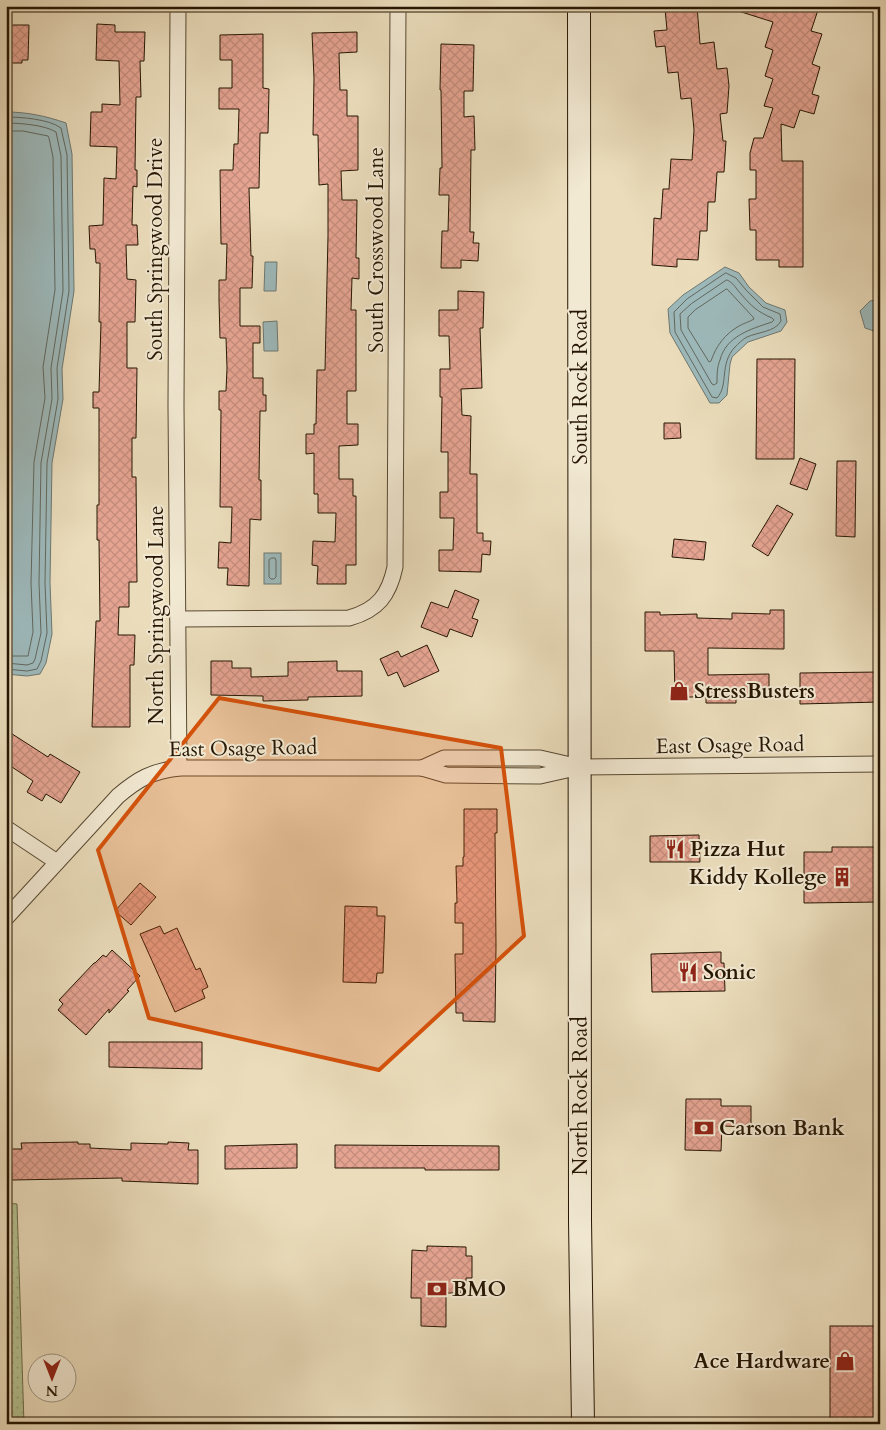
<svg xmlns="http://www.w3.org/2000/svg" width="886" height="1430" viewBox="0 0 886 1430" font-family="Cardo,serif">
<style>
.grass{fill:url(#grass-dots);stroke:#6e6c4a}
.water{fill:#9db9bb;stroke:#6d7871}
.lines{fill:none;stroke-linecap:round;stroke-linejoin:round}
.shore{stroke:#62685f;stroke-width:1}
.building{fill:url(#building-cross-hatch);stroke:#261603}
.street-casing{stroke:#574831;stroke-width:17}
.secondary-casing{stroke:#261603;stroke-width:24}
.street{stroke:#f2e9d3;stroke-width:15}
.secondary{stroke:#f2e9d3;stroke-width:22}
.marked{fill:#d5520b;fill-opacity:0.2;stroke:#d5520b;stroke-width:4;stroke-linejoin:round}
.labels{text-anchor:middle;stroke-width:4;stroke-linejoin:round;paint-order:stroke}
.street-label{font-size:21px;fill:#261603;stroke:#f2e9d3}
.poi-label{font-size:21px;font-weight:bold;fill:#261603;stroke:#f2e9d3;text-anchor:start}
</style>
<defs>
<pattern id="grass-dots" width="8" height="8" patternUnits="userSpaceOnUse" patternTransform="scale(1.25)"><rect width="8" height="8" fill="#b5c292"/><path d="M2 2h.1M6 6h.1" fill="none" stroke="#9ca67c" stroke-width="1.8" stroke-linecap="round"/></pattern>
<pattern id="building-cross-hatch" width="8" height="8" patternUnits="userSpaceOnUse" patternTransform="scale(1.25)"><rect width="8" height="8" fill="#e5a492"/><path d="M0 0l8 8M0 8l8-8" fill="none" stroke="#c48c7c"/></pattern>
</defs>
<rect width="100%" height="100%" fill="#ebddbc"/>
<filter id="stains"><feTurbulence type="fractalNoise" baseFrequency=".004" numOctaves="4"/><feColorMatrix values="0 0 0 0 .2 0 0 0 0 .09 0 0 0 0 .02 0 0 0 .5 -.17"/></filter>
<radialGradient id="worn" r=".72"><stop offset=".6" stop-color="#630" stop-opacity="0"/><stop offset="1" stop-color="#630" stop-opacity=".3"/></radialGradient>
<!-- grass -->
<polygon class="grass" points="6,1203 17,1204 24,1424 6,1424"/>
<!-- water -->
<g class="water">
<path d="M 6,112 C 27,112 46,116 66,123 L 72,154 L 74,291 L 62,369 L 63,399 L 52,463 L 50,583 L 52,634 L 46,663 L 40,674 L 27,676 L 6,674 Z"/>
<polygon points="265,262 277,262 276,291 264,291"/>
<polygon points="725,267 739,273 749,287 766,303 785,310 787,322 781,331 748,342 732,357 730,364 727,395 719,403 710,403 670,333 668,309 683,295"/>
<polygon points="880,299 880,333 865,328 860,311 870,301"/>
<polygon points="277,321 278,351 264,351 263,322"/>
<rect x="264" y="553" width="17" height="31"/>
</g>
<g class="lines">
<!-- shore -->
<g class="shore">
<path d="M 6,117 C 21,117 49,119 61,128 L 67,155 L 69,291 L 57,368 L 58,399 L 47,463 L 45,583 L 47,633 L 41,661 L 37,669 L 27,671 L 6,669"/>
<path d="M 6,123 C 20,123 45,125 56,132 L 61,156 L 63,291 L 51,368 L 52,399 L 41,463 L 39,583 L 41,633 L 35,659 L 33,663 L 27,665 L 6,663"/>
<polyline points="6,131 23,131 48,136 49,138 53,157 55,290 43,367 45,398 34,462 31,583 33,632 28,656 6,656"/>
<path d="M 726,273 L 736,278 L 746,290 L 763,307 L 780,314 L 781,321 C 775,332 758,332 747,337 C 743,339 738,344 735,347 C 719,364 729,385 717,398 L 712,397 L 675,332 L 674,312 L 687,299 Z"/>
<path d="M 727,280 C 734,283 736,289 741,294 C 751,306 758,312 772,318 L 774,320 L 772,322 C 751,329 726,336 720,360 C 717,367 717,375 717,383 L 714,385 L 712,384 L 681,330 L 680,314 L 691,304 Z"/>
<path d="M 727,289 L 753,317 L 754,319 C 749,322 744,323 739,326 C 725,334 716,346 711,361 L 709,362 L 688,328 L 688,317 L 695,310 Z"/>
<polygon points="272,558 275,558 276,560 276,577 274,579 271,579 269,577 269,560"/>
</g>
</g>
<!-- building -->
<g class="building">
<polygon points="697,6 700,44 714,42 717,69 727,68 729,86 727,113 720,114 723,141 726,141 724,172 717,172 715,202 708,202 707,231 700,231 698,260 677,259 677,267 652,265 654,218 661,219 663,189 669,189 671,159 692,160 694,130 691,98 681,99 678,72 668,73 665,46 656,47 654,31 667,30 665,9"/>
<polygon points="733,6 804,6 818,10 811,31 822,34 812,64 820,67 812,94 819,96 814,114 800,110 794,128 781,124 782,161 803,161 803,267 779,267 779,260 756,260 756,230 750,230 749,199 756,199 756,170 750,170 750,153 754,138 763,138 773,108 764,106 773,79 765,76 773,50 765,47 773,22 732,9"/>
<polygon points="97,24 115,25 115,32 145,32 144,61 140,61 141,97 136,97 135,170 137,170 137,187 133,186 132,225 137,225 138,245 126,245 127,279 136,280 135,322 127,322 127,368 137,368 136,438 132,438 132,477 136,477 137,582 129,582 129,607 119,607 118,635 135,635 134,665 130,665 130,727 92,727 96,621 100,621 99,540 97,540 97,505 99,505 99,408 93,408 93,392 99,392 101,322 99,322 100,263 96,263 95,249 90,249 89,226 103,225 104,178 116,179 117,147 90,146 91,112 102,112 102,104 120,105 119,61 96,60"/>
<polygon points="6,25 29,25 28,60 22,60 22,63 6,63"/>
<polygon points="357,32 357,52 339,53 340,90 347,90 347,116 358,116 358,170 341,171 342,200 357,200 356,258 359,258 359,279 352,278 351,310 356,310 356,391 347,391 347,424 358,424 358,445 339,446 339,479 353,479 353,496 356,496 356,565 346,565 346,584 317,584 318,566 312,565 313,541 335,542 336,513 318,513 318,494 314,494 314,453 306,454 306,434 314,434 314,424 316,424 317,370 325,370 328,236 328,184 319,185 318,135 313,135 314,78 312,33"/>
<polygon points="263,34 263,88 269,89 268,133 260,133 259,188 249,188 251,256 253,256 252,288 240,288 240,326 260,326 260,343 253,343 253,378 263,378 263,395 266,395 266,411 260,411 259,480 261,480 261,520 250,519 249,586 227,585 228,568 218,568 219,542 231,543 232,507 220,507 221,410 219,410 219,391 226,391 227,368 226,338 220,338 219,300 219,280 226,280 227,244 221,244 220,170 233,170 234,144 238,144 239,109 219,109 219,88 232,88 232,60 220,60 220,35"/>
<polygon points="441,44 474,45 473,91 464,91 464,117 474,116 475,150 471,150 470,232 474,232 473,243 479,243 478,261 461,260 461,268 441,268 442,231 448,231 449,195 439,195 440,168 442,168 441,90 440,90"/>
<polygon points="458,291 484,292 483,328 480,328 482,388 461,389 462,415 471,416 470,474 477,474 477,533 483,533 483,541 491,541 490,555 482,554 481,572 439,571 439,550 453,550 454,518 440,518 440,492 448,492 448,452 441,452 442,397 440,397 440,369 450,369 449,336 439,336 439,310 458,310"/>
<polygon points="757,359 795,359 794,459 756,459"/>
<polygon points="664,423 680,423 681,438 664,439"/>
<polygon points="800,458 816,464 807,490 790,484"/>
<polygon points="837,461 856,461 855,537 836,536"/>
<polygon points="777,505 793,514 768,556 752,546"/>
<polygon points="674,539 706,542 704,560 672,557"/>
<polygon points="455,590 479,600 472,618 478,620 472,637 450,629 447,637 421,627 431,602 448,608"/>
<polygon points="770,610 784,610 784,649 708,648 708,675 769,674 769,697 736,698 736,703 706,703 706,697 675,697 674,651 645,651 645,612 660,612 660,615 697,614 697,618 732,619 732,613 770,614"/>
<polygon points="427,645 439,671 404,687 397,672 388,676 380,659 398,651 401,657"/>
<polygon points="211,661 232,661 232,668 251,668 251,677 288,676 288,662 337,661 337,671 362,671 362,696 308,697 308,700 263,701 263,696 211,695"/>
<polygon points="880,672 880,702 800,704 800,673"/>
<polygon points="6,730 48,757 50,754 80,772 61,803 46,794 42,801 27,792 33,781 6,763"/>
<polygon points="464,809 497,809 497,833 495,833 496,946 495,1022 463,1021 463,1013 456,1013 455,954 463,954 463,923 455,923 455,903 457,903 456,866 463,866 463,857 464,857"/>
<polygon points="699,835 700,862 650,862 650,836"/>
<polygon points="832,847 875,847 875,852 880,851 880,902 804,903 804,852 832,852"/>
<polygon points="140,883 156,897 131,925 115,911"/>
<polygon points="345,906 377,907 377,916 385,916 383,973 377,973 376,983 343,982"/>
<polygon points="160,926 164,934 177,928 196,970 200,968 208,987 202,990 205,998 175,1012 140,934"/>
<polygon points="112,950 140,976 127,990 129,991 109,1013 109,1009 86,1035 58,1010 63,1004 59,1000 94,963 95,963 103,955 106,957"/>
<polygon points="721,952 721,963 724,963 725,991 652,992 651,954"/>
<polygon points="109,1042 202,1042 202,1069 109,1067"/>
<polygon points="686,1099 721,1099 721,1106 751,1106 751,1127 722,1126 721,1151 685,1150"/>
<polygon points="78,1142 78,1144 90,1144 90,1148 131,1150 131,1143 168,1144 168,1142 189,1143 188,1150 198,1150 198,1184 122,1181 122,1178 12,1180 11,1149 22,1149 21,1143"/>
<polygon points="297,1144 297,1168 225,1169 225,1146"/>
<polygon points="335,1145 499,1146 499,1170 425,1170 425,1168 335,1168"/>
<polygon points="427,1246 466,1247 466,1256 472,1256 472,1278 466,1278 466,1286 462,1286 461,1293 446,1293 446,1327 421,1326 421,1298 411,1298 412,1250 427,1251"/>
<rect x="830" y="1326" width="50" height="98"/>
</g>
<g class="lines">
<defs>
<g id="street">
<polyline points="178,6 176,406 179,768"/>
<path d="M 178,619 L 349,618 C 378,610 389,595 395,567 L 398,6"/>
<polyline points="422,768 444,758 540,758 575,766"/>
<polyline points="6,828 57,862"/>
<path d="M 6,918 L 118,796 C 138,779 152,771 179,768 L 422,768 L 446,775 L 540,776 L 580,767 L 880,764"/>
</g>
<polyline id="secondary" points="579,6 580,1220 583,1424"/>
</defs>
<!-- street casing -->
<use href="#street" class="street-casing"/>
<!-- secondary casing -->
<use href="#secondary" class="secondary-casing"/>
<!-- street -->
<use href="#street" class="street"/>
<!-- secondary -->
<use href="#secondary" class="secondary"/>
</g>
<!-- marked area -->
<path class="marked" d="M 219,698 L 501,748 L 524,936 L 379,1070 L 149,1018 L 98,850 Z"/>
<!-- icons -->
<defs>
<symbol id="shop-bare" viewBox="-9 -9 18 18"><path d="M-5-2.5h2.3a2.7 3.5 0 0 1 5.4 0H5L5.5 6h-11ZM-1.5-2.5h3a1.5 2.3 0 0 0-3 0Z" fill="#8f2418" stroke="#f2e9d3" stroke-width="2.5" paint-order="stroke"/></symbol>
<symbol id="restaurant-bare" viewBox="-9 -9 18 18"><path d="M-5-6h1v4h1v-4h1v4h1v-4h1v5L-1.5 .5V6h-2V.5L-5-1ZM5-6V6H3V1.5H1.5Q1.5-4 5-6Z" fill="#8f2418" stroke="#f2e9d3" stroke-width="2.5" paint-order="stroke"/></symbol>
<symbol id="building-bare" viewBox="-9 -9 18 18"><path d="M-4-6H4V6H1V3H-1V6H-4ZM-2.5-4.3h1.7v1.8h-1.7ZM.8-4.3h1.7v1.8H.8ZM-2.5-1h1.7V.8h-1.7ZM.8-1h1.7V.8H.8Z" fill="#8f2418" stroke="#f2e9d3" stroke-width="2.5" paint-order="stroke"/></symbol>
<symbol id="bank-bare" viewBox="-9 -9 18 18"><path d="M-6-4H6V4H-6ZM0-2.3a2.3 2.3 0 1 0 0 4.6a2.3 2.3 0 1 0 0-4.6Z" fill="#8f2418" stroke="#f2e9d3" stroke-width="2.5" paint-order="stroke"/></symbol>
</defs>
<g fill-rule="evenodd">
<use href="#shop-bare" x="665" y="677" width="28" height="28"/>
<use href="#restaurant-bare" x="661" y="835" width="28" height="28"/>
<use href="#building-bare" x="828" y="863" width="28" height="28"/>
<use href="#restaurant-bare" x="674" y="958" width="28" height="28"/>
<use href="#bank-bare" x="690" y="1114" width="28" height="28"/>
<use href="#bank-bare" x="423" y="1275" width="28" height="28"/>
<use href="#shop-bare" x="831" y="1347" width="28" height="28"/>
</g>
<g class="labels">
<!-- street labels -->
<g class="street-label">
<text transform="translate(155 249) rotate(-90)" y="7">South Springwood Drive</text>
<text transform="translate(376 250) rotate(-90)" y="7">South Crosswood Lane</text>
<text transform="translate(580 387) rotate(-90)" y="7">South Rock Road</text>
<text transform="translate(156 615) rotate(-90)" y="7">North Springwood Lane</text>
<text transform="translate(730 745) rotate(-1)" y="7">East Osage Road</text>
<text transform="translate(243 748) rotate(-1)" y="7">East Osage Road</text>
<text transform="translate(580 1096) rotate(-90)" y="7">North Rock Road</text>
</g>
<!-- poi labels -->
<g class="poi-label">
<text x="694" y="698">StressBusters</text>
<text x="690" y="856">Pizza Hut</text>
<text x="827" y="884" text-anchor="end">Kiddy Kollege</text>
<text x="703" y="979">Sonic</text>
<text x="719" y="1135">Carson Bank</text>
<text x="452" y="1296">BMO</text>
<text x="830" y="1368" text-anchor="end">Ace Hardware</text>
</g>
</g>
<!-- margin -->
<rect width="886" height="1430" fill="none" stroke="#ebddbc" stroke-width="25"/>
<rect x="8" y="8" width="871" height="1415" fill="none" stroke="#261603" stroke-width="2.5"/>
<rect x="12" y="12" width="861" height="1405" fill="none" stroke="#261603"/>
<!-- north arrow -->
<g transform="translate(52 1378) rotate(180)"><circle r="24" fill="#f2e9d3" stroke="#a09580"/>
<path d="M0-4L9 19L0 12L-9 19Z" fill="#8f2418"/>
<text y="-8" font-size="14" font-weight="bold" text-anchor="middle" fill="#261603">N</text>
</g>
<rect width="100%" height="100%" filter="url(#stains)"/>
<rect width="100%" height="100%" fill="url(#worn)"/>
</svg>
